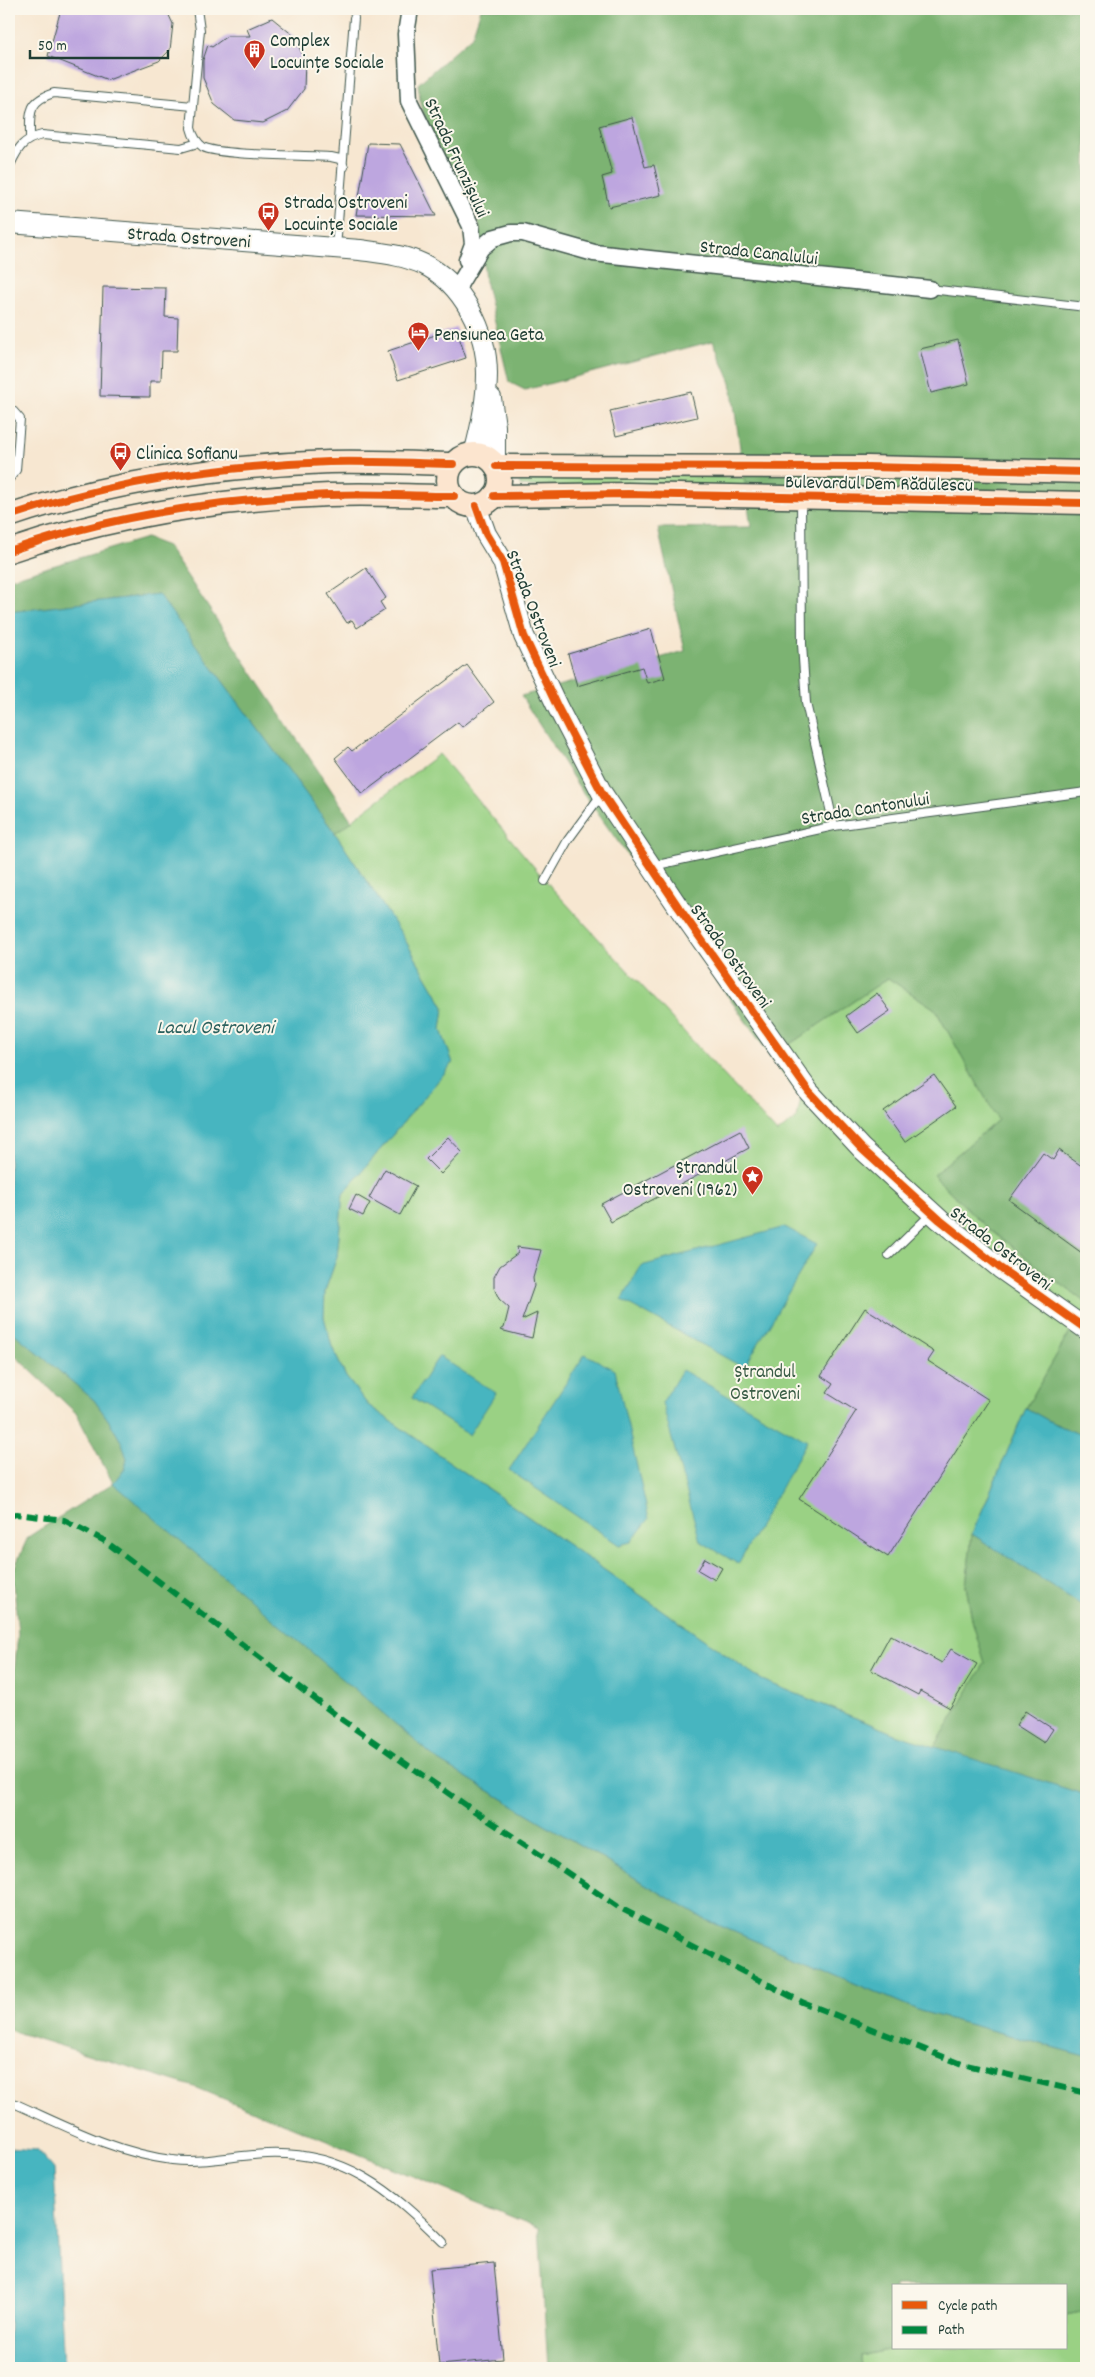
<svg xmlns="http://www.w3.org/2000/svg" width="1095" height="2377" viewBox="0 0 1095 2377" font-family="Dekko,sans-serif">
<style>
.green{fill:#9ad184;stroke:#5c875c}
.forest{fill:#7bb372;stroke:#4d7853}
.water{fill:#46b5c0;stroke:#32797a}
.building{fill:#bda6df}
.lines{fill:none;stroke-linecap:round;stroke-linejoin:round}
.service-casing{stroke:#3f564c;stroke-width:10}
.minor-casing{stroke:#3f564c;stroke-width:19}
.tertiary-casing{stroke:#3f564c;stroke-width:22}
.secondary-casing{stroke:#3f564c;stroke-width:25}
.service{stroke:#fff;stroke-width:8}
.minor{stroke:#fff;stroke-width:16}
.tertiary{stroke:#fff;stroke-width:20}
.secondary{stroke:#fce5cf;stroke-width:22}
.quiet{stroke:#00873e;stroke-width:6;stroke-dasharray:12 6;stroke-linecap:butt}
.cycleway-casing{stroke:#fbf7ec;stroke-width:11}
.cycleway{stroke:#e8590c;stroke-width:8}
.labels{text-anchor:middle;stroke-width:4;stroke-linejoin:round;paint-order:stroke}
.poi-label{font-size:19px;fill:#1f3d34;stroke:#fbf7ec;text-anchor:start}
.street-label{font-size:19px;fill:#1f3d34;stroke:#fbf7ec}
.park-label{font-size:19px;fill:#385b44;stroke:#fbf7ec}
.water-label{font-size:20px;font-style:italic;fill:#2b615e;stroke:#fbf7ec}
</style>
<rect width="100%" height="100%" fill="#fbf7ec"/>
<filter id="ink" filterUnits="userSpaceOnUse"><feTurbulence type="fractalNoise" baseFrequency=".02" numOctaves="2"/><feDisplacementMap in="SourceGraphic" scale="10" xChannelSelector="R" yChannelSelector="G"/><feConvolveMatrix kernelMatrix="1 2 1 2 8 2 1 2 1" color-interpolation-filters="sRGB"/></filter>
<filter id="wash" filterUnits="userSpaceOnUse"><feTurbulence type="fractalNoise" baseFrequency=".0096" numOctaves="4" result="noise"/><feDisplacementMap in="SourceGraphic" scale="20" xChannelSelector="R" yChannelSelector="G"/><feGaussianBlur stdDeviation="1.12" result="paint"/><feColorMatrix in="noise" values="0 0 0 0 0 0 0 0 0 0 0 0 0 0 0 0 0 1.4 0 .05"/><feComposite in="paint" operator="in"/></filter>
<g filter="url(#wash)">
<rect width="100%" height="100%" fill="#f7e7d1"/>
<!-- green -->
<g class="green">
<polygon points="519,473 661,474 1086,494 520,486"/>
<polygon points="439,754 551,887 777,1133 797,1118 801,1098 769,1054 793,1042 888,978 935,1009 998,1120 933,1175 986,1227 1086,1303 1086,1309 1075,1323 1026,1408 972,1534 966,1586 973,1624 985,1663 934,1748 895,1734 762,1680 368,1405 346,1377 332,1347 324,1317 325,1291 337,1257 343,1194 453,1063 441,1030 444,1007 401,933 335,833"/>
<polygon points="1086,2311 1086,2368 861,2368 860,2356 897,2348 1066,2348 1066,2315"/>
</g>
<!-- forest -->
<g class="forest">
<polygon points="481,9 1086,9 1086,1303 986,1227 933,1175 998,1120 935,1009 888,978 793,1042 769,1054 579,787 521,696 685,651 658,528 751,527 731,383 713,341 525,390 509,382 485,280 478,214 456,181 433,137 421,107 418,84 472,36"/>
<polygon points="146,538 167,546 352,821 335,833 158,594 9,612 9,579"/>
<polygon points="1086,1309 1086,1437 1051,1422 1026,1408 1075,1323"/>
<polygon points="9,1329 94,1400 109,1421 122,1443 127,1459 125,1468 114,1483 439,1761 704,1919 920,2011 1086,2056 1086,2311 1066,2315 1066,2286 894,2286 894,2348 897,2348 860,2356 861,2368 548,2368 539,2228 195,2087 9,2030 9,1726 18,1634 13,1571 28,1537 113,1483 76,1413 9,1350"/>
<polygon points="972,1534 1086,1608 1086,1795 934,1748 985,1663 973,1624 966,1586"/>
</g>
<!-- water -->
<g class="water">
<polygon points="158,594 335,833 401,933 444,1007 441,1030 453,1063 343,1194 337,1257 325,1291 324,1317 332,1347 346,1377 368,1405 762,1680 895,1734 1086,1795 1086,2056 920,2011 704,1919 439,1761 113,1483 125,1468 127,1459 122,1443 109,1421 94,1400 9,1329 9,612"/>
<polygon points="785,1227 817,1244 744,1368 622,1300 641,1266"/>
<polygon points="585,1354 615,1370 649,1519 631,1542 619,1545 509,1470"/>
<polygon points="439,1356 496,1393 469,1435 412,1398"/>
<polygon points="682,1370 807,1441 738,1564 700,1541 662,1403"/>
<polygon points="1026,1408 1051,1422 1086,1437 1086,1608 972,1534"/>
<polygon points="9,2148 37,2150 54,2169 64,2368 9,2368"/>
</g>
<g id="blocks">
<!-- building -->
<g class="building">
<polygon points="61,9 166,9 173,24 170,50 159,61 108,80 48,56"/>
<polygon points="272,18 294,36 305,60 304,89 287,111 263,123 234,120 214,104 203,78 203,60 208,45 212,47 227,36 250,36 247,29"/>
<polygon points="632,117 645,167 654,165 661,195 609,207 602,177 612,174 599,126"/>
<polygon points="368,143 400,144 436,216 356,215"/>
<polygon points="103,287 166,288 165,317 178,318 177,351 162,351 161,381 150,381 150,397 100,396"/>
<polygon points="456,328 466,358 398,380 388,351"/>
<polygon points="958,340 969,384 931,393 920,349"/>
<polygon points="691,392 697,417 616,436 610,411"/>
<polygon points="366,568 386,598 380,602 385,610 357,628 352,620 347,623 328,594"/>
<polygon points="651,629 665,678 647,683 642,667 577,686 568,654"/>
<polygon points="467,665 494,702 462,727 458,722 362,794 335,758 348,747 352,751"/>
<polygon points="877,993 890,1011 858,1033 846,1016"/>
<polygon points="934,1075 956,1106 905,1142 883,1111"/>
<polygon points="740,1130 749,1148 611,1222 601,1204"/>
<polygon points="448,1137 462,1152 441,1174 426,1159"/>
<polygon points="1059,1150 1086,1169 1086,1256 1009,1200 1043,1153 1053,1160"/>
<polygon points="385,1169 416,1186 400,1215 369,1198"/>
<polygon points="356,1195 370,1203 363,1216 349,1209"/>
<polygon points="517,1247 541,1250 533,1278 534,1286 522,1320 537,1313 532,1338 500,1330 504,1328 509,1308 499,1299 494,1288 494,1277 500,1266 518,1253"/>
<polygon points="865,1308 934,1352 928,1361 989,1400 888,1557 799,1499 856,1411 827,1393 833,1384 821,1376"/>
<polygon points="705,1558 722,1568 715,1580 698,1570"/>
<polygon points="890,1635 942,1663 951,1649 977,1664 950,1708 920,1691 918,1695 871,1670"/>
<polygon points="1025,1711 1053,1729 1044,1743 1016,1725"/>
<polygon points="494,2263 503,2359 439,2365 430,2269"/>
</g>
</g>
</g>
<g filter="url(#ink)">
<use href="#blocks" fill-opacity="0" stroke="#3f564c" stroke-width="1"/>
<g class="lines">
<defs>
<g id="service">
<path d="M 197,9 L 200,30 L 191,128 C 193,136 196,142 203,147 C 221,156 306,155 331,157 L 340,159 L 344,167"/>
<path d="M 30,138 C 30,114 27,101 54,93 L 193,106"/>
<path d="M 9,167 C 18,149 21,140 42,135 L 181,148 L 198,143"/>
<polyline points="336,248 354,18"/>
<polyline points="930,289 1086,307"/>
<polyline points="9,411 13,411 20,419 16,470 9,479"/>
<polyline points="801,498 802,644 806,703 834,826"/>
<polyline points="653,866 834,826 1086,792"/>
<polyline points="545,881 568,840 601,795"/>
<polyline points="889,1255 932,1213"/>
<path d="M 9,2101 C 62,2124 114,2153 172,2160 C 204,2164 235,2155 267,2154 C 345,2151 391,2190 443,2242"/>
</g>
<g id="minor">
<polyline points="410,9 406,34 409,101 471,226 473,244 467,260"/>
<polyline points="456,290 481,248 493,238 511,233 523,233 594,253 930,289"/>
</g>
<g id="tertiary">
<path d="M 9,223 L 360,250 C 381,253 403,255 423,264 C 463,283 487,331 487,374 C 487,401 481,428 474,454"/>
<polyline points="491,398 495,426 495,464"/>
<polyline points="476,506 486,534 503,562 524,636 557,706 602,793 677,905 809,1092 862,1149 940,1220 1000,1268 1086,1329"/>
</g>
<g id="secondary">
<circle cx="474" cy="480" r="26"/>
<polyline points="496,466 868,467 1086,472"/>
<polyline points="494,496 628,494 1086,503"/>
<path d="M 9,516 C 111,481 221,466 329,462 C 370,461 412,463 453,464"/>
<path d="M 9,551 C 113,515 219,499 329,495 C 371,493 413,496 454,496"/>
</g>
</defs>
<!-- service casing -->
<use href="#service" class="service-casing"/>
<!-- minor casing -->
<use href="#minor" class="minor-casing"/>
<!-- tertiary casing -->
<use href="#tertiary" class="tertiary-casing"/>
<!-- secondary casing -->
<use href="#secondary" class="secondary-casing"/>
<!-- service -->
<use href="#service" class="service"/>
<!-- minor -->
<use href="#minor" class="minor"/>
<!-- tertiary -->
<use href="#tertiary" class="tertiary"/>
<!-- secondary -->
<use href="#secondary" class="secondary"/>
<!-- quiet -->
<polyline class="quiet" points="9,1516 16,1514 64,1520 105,1541 344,1721 467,1806 620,1908 802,2002 962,2064 1086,2093"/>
<defs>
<g id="cycleway">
<polyline points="496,466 868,467 1086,472"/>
<polyline points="494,496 628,494 1086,503"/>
<polyline points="476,506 486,534 503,562 524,636 557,706 602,793 677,905 809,1092 862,1149 940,1220 1000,1268 1086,1329"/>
<path d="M 9,516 C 111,481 221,466 329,462 C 370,461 412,463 453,464"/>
<path d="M 9,551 C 113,515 219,499 329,495 C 371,493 413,496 454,496"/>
</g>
</defs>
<!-- cycleway casing -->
<use href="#cycleway" class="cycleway-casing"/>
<!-- cycleway -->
<use href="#cycleway" class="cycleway"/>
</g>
</g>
<!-- icons -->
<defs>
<symbol id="building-pin" viewBox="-11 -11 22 30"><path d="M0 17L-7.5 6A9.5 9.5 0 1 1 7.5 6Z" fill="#c8321e" stroke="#fbf7ec"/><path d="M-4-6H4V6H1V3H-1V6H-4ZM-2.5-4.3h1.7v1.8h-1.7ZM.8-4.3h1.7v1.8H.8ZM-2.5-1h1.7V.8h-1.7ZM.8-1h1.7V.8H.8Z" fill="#fff"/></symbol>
<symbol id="bus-pin" viewBox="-11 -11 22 30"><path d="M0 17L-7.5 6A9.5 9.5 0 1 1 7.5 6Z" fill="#c8321e" stroke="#fbf7ec"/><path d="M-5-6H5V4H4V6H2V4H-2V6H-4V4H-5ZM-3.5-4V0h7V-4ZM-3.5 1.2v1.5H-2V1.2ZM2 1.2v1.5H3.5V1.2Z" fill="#fff"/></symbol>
<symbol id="hotel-pin" viewBox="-11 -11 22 30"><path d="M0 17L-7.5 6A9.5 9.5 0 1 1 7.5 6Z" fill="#c8321e" stroke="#fbf7ec"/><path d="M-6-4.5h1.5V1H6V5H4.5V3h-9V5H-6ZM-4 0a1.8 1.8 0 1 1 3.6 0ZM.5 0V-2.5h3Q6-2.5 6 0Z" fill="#fff"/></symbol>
<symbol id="sight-pin" viewBox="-11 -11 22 30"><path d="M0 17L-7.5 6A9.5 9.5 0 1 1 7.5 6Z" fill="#c8321e" stroke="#fbf7ec"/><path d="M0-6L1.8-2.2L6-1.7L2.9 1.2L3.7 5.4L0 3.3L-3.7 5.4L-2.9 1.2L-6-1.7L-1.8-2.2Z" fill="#fff"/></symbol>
</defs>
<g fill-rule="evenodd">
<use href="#building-pin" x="242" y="38" width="25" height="34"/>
<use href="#bus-pin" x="256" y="200" width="25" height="34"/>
<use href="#hotel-pin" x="406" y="320" width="25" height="34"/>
<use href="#bus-pin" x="108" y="440" width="25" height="34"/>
<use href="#sight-pin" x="740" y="1164" width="25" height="34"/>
</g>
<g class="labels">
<!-- poi labels -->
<g class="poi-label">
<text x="270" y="46">Complex<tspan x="270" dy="22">Locuințe Sociale</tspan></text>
<text x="284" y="208">Strada Ostroveni<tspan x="284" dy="22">Locuințe Sociale</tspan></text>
<text x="434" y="340">Pensiunea Geta</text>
<text x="136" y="459">Clinica Sofianu</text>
<text x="737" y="1173" text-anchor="end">Ștrandul<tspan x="737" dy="22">Ostroveni (1962)</tspan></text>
</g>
<!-- street labels -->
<g class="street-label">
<text transform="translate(458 157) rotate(65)" y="7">Strada Frunzișului</text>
<text transform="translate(189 236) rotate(4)" y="7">Strada Ostroveni</text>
<text transform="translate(759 251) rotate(6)" y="7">Strada Canalului</text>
<text transform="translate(879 482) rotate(1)" y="7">Bulevardul Dem Rădulescu</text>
<text transform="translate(535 608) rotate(69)" y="7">Strada Ostroveni</text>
<text transform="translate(865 807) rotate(-9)" y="7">Strada Cantonului</text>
<text transform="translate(732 955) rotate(54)" y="7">Strada Ostroveni</text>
<text transform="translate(1002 1247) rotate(38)" y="7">Strada Ostroveni</text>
</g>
<!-- park labels -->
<g class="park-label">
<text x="765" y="1377">Ștrandul<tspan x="765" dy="22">Ostroveni</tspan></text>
</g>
<!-- water labels -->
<g class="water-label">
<text x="215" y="1033">Lacul Ostroveni</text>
</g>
</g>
<!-- margin -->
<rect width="1095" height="2377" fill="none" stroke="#fbf7ec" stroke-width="30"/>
<!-- legend -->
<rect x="892" y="2284" width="175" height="65" fill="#fbf7ec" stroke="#a3ada2"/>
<rect x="902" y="2301" width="25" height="8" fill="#e8590c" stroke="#a3ada2"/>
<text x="938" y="2310" font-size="15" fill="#1f3d34">Cycle path</text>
<rect x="902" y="2326" width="25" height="8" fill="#00873e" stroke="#a3ada2"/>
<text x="938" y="2334" font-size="15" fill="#1f3d34">Path</text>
<!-- scale -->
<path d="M30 50v8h138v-8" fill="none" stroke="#1f3d34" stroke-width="2.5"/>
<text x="38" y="50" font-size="15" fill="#1f3d34" stroke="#fbf7ec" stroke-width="4" paint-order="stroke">50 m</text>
</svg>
